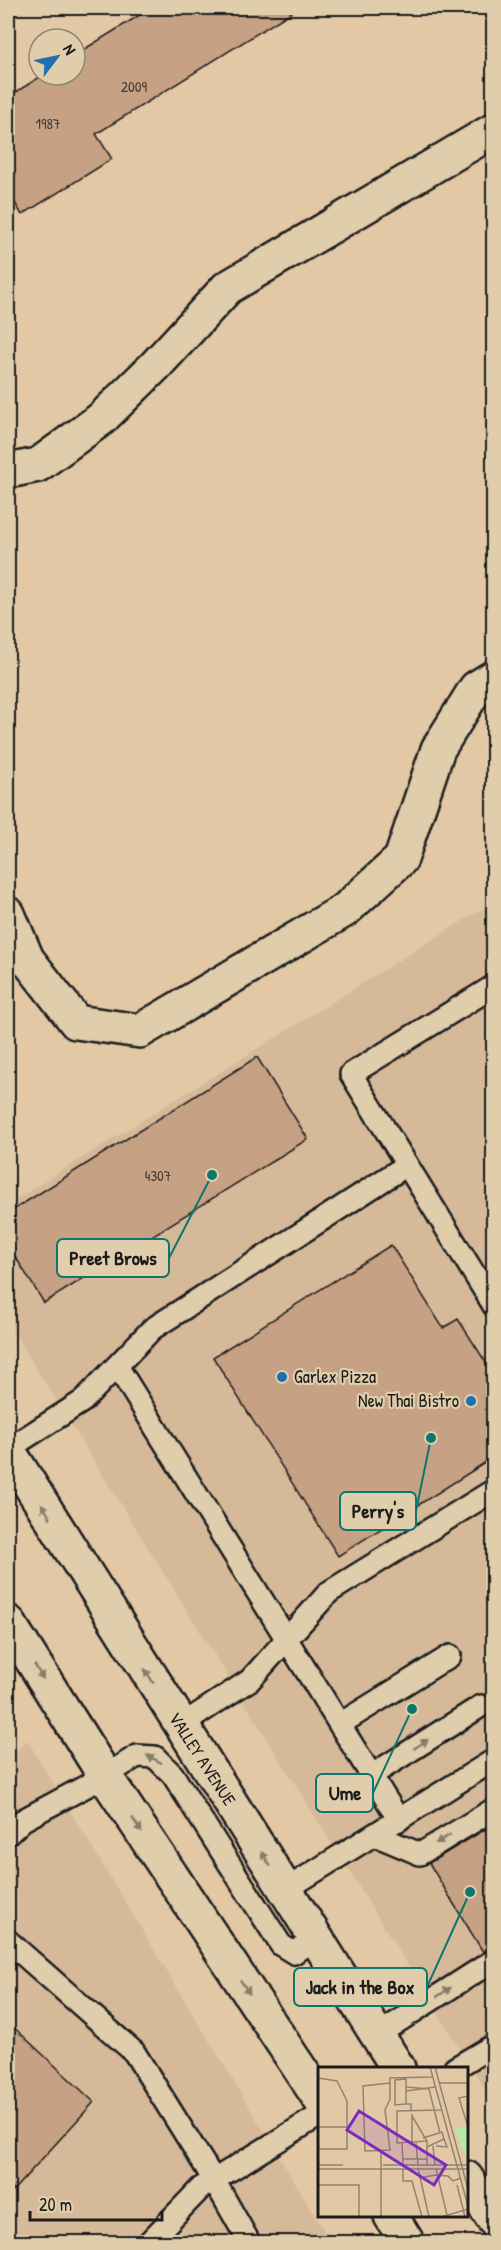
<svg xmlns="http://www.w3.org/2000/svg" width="501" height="2250" viewBox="0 0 501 2250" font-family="'Patrick Hand',sans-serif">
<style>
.built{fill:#d6b999}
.building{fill:#c6a184;stroke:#1c1c1c;stroke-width:1.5}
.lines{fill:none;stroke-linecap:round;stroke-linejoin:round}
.service-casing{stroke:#1c1c1c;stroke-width:26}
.minor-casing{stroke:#1c1c1c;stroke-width:38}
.secondary-casing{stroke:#1c1c1c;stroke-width:38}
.service{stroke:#dfcdab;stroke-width:21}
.minor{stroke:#dfcdab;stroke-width:33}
.secondary{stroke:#dfcdab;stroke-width:33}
.oneway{fill:#877d6b}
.poi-dot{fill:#1f6fb2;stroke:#dfcdab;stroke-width:2}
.labels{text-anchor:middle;stroke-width:4.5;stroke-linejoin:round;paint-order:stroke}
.number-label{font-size:15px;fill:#463d36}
.poi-label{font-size:18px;fill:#1c1c1c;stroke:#dfcdab;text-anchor:start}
.street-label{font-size:18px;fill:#1c1c1c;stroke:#dfcdab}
.inset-road{fill:none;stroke:#93836f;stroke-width:1.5}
.view{fill:#7b2cbf;fill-opacity:0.15;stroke:#7b2cbf;stroke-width:3}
.inset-edge{fill:none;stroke:#1c1c1c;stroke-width:3}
.leader{fill:none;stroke:#0f766e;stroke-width:2}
.callout-dot{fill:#0f766e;stroke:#dfcdab;stroke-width:2}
.callout{fill:#dfcdab;stroke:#0f766e;stroke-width:2}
.callout-label{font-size:20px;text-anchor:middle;font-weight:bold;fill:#1c1c1c}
</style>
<rect width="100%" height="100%" fill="#e3c8a6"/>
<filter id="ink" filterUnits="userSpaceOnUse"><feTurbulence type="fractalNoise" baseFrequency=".0167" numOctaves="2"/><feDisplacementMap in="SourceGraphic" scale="12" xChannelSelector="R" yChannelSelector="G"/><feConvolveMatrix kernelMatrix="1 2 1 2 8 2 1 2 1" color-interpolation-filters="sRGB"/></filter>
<g filter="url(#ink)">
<!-- built -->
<g class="built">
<polygon points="493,902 493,2102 8,1323 8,1204"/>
<polygon points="27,1740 331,2242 8,2242 8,1760"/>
</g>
<!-- building -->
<g class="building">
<polygon points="151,8 298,8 96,134 112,159 22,215 8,191 8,97 43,75 75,75 75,55"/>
<polygon points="257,1057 308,1139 44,1303 8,1245 8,1213"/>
<polygon points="391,1245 443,1328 458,1319 494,1375 494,1457 338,1556 213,1357"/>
<polygon points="494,1824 494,1947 483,1952 429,1863"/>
<polygon points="8,2022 94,2102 8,2196"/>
</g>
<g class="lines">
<defs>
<g id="service">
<polyline points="494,986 351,1074 494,1306"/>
<polyline points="117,1366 399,1820"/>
<polyline points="8,1449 83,1401 152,1329 407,1165"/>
<polyline points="340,1724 450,1656"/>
<polyline points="180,1726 250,1680 329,1592 494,1490"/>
<polyline points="372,1775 481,1706"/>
<polyline points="8,1834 23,1820 105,1776 137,1756 155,1757 173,1775 281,1945 294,1953 315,1938"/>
<polyline points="375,1835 420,1854 494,1809"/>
<polyline points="285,1890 494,1760"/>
<polyline points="8,1941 134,2052 214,2180 249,2242"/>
<polyline points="377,2035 494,1960"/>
<polyline points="455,2068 494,2045"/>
<polyline points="149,2242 201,2188 320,2115"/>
</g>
<g id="minor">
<polyline points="8,471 38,465 101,419 156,365 227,288 494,130"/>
<polyline points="8,914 27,959 76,1022 140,1031 345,910 401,859 438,749 476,688 494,677"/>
</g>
<g id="secondary">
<polyline points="8,1450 398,2068"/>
<polyline points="8,1622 105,1776 320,2099"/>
<polyline points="466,2178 494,2220"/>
<polyline points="391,2216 407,2242"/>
</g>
</defs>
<!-- service casing -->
<use href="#service" class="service-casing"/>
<!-- minor casing -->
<use href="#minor" class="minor-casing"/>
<!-- secondary casing -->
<use href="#secondary" class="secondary-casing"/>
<!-- service -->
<use href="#service" class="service"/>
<!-- minor -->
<use href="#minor" class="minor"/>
<!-- secondary -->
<use href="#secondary" class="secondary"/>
</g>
<!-- one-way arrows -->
<defs><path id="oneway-solid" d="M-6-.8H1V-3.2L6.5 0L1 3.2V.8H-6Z" transform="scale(1.5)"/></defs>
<g class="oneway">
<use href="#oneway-solid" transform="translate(46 1511) rotate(-122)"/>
<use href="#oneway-solid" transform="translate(39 1672) rotate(58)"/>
<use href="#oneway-solid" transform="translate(149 1676) rotate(-122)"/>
<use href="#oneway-solid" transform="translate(421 1744) rotate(-33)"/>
<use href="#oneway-solid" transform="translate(154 1759) rotate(-153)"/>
<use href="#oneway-solid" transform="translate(137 1825) rotate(56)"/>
<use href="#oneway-solid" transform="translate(443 1839) rotate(149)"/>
<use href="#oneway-solid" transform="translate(266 1859) rotate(-123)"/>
<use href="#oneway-solid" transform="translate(245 1987) rotate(56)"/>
<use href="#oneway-solid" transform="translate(444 1992) rotate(-33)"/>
</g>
</g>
<!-- markers -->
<g class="poi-dot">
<circle cx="282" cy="1377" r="6"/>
<circle cx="471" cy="1401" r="6"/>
</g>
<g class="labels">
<!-- number labels -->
<g class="number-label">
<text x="134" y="92">2009</text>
<text x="48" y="129">1987</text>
<text x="158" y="1181">4307</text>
</g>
<!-- poi labels -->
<g class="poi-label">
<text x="294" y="1383">Garlex Pizza</text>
<text x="459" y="1407" text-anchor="end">New Thai Bistro</text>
</g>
<!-- street labels -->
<g class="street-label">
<text transform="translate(202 1759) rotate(57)" y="6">VALLEY AVENUE</text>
</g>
</g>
<!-- overview -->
<g transform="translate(318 2067)">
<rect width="150" height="150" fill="#e3c8a6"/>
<path d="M 146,60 L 150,62 L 150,96 L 137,62 Z" fill="#b6e8a8"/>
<path class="inset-road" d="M 112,0 L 150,139M 117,0 L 150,122M 0,11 L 19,14 L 29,34 L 29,82 L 0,82M 72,16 L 45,19 L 47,84 L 72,83 L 67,43 L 72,32 L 72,11 L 114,10M 122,16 L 150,16M 88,20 L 111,22M 111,22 L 122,66M 88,24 L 117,20M 150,29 L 141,31 L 150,60M 88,37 L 77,38 L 77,13 L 88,12 L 88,37 L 93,37 L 93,44M 94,47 L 94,76M 94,49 L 109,74 L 109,98M 0,60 L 29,60M 105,71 L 124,65M 109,74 L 79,76 L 79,44 L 123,43M 84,76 L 85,98M 98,76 L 100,98M 115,79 L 117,98M 118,79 L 129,80 L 126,72M 109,80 L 126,72 L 124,65M 85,92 L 109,92M 0,98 L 25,98M 65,98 L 150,98M 100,101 L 111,150M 0,102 L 150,102M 85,102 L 85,114 L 94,114 L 104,150M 118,102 L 129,148M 101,111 L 118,108 L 130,109 L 135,114 L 143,111M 0,118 L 41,118 L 41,150M 139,118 L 147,150M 63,150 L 63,85M 123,150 L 150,142"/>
<path class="view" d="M 41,44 L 128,98 L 116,118 L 29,63 Z"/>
<rect width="150" height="150" class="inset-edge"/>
</g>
<!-- callouts -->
<path class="leader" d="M212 1175L169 1258M431 1438L416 1511M412 1709L373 1793M470 1892L427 1987"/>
<g class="callout-dot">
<circle cx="212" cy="1175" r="6"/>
<circle cx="431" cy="1438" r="6"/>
<circle cx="412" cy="1709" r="6"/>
<circle cx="470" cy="1892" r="6"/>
</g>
<g class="callout">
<rect x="57" y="1239" width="112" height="38" rx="6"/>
<rect x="340" y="1492" width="76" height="38" rx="6"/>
<rect x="316" y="1774" width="57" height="38" rx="6"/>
<rect x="294" y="1968" width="133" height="38" rx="6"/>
</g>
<g class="callout-label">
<text x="113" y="1265">Preet Brows</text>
<text x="378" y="1518">Perry's</text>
<text x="345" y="1800">Ume</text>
<text x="360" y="1994">Jack in the Box</text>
</g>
<!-- margin -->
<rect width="501" height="2250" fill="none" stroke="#dfcdab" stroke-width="30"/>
<rect x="15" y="15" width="471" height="2220" fill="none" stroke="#1c1c1c" stroke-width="2" filter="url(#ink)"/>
<!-- north arrow -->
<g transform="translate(57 57) rotate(58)"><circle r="28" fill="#dfcdab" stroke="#918672" stroke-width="1.5"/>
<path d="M0-4.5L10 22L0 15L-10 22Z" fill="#1f6fb2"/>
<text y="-9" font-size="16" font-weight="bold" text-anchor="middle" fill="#1c1c1c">N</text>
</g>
<!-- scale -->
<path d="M30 2211v9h132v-9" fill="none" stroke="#1c1c1c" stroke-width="3"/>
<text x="39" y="2211" font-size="18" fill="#1c1c1c" stroke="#dfcdab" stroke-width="4.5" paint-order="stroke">20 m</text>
</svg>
